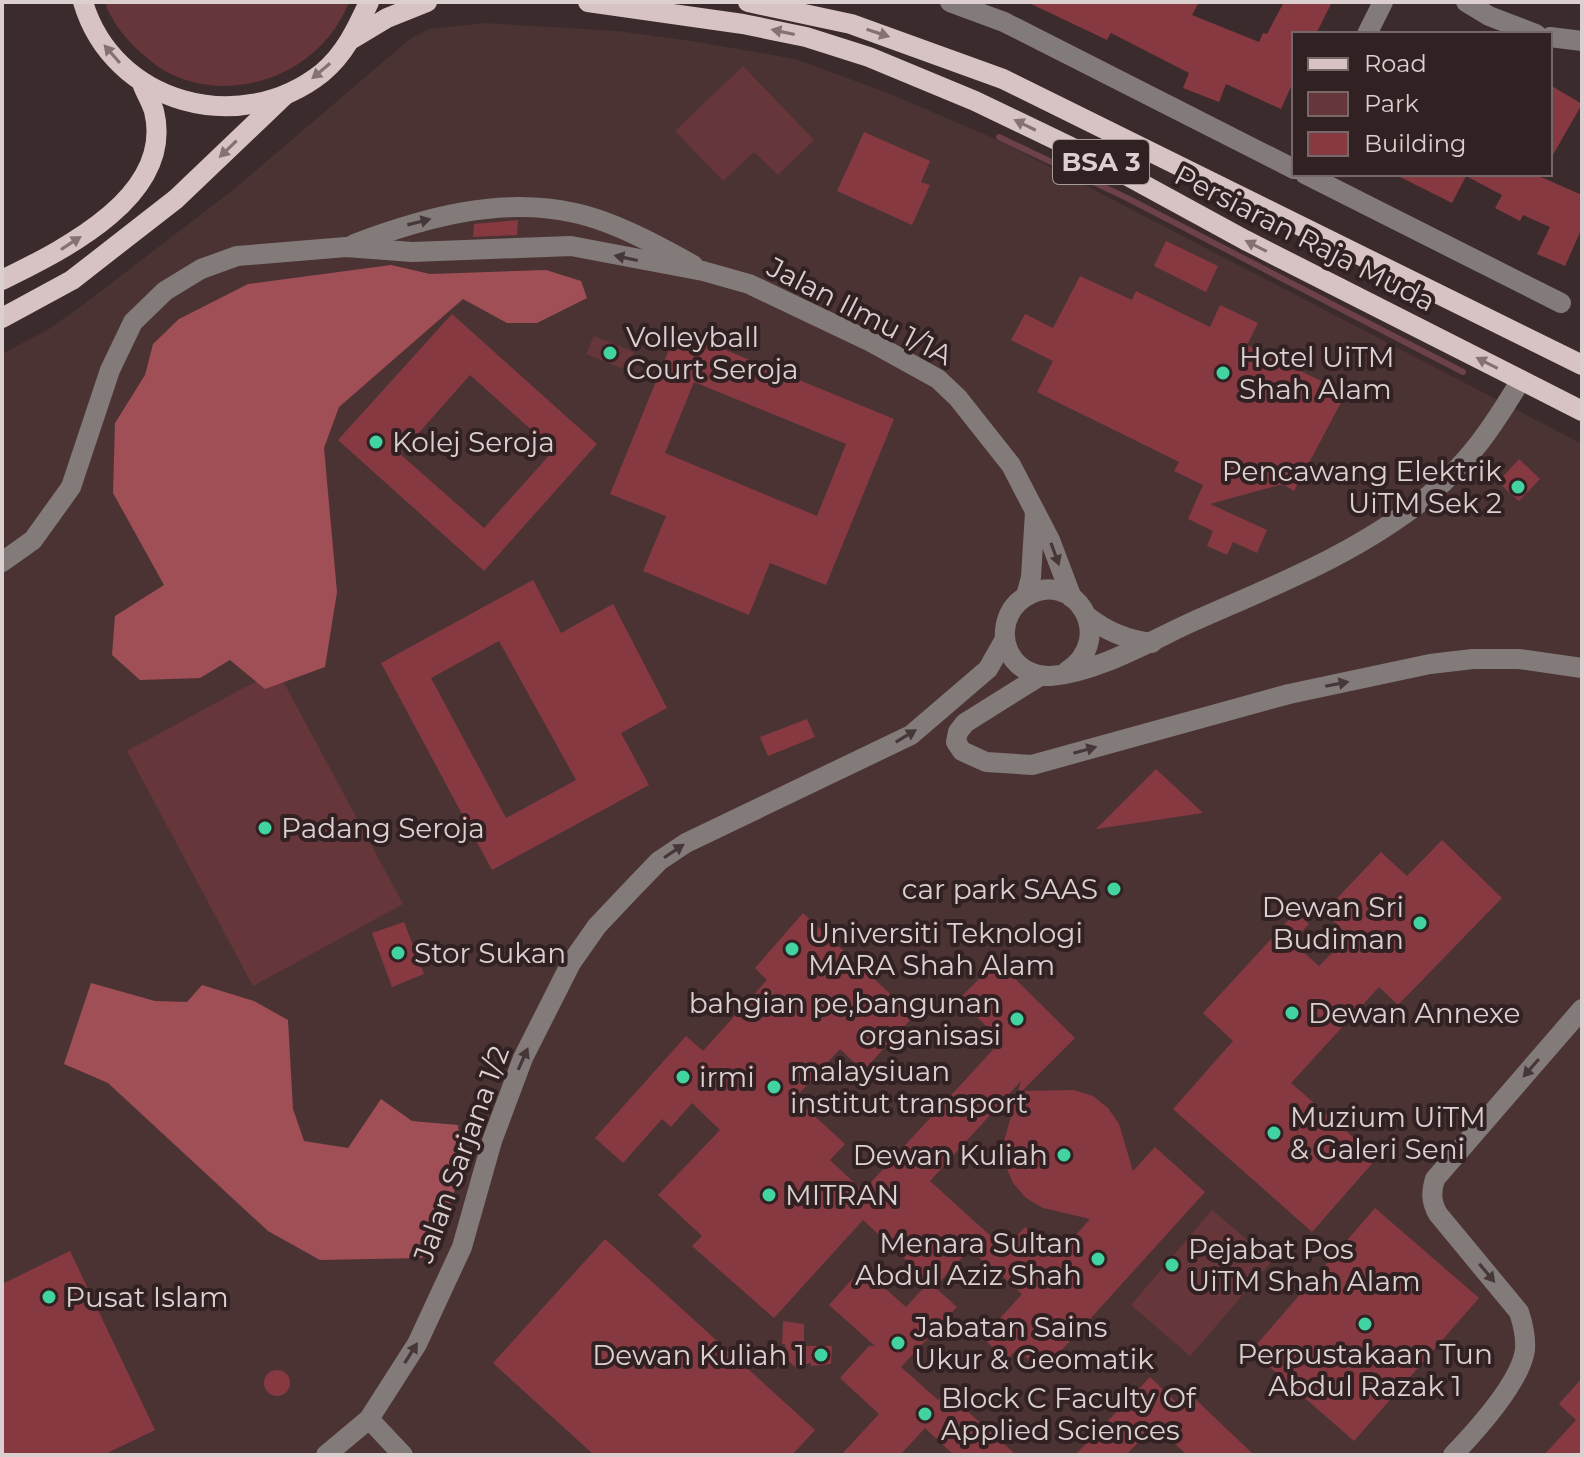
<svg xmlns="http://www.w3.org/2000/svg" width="1584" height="1457" viewBox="0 0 1584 1457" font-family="Montserrat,sans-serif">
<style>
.built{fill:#4b3334}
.green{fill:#66363a}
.forest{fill:#a04f56}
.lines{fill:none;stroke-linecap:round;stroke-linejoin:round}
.stream{stroke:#6c414a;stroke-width:6}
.building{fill:#873942;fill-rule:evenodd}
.minor{stroke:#837a7a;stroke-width:20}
.major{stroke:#d7c3c4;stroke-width:20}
.oneway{fill:#847273}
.oneway2{fill:#463738}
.poi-dot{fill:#41d4a1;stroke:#322122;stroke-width:3}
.labels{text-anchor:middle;stroke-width:8;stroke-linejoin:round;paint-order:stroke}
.shield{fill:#322122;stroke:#a89b9c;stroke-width:2}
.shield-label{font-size:26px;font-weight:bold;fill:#dbcfd0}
.street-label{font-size:28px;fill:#dbcfd0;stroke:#322122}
.poi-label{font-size:28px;fill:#dbcfd0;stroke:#322122;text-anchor:start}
</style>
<rect width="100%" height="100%" fill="#3c2b2c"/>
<!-- built -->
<polygon class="built" points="485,23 618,31 697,42 795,59 888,93 1000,141 1582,444 1582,1455 2,1455 2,354 49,329 84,304 233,190 410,39 429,29"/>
<!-- green -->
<g class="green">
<path d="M 105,2 L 349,2 C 322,73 233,108 165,71 C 158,67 151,61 145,56 C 129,43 111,22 105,2 Z"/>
<polygon points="743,66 814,140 778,175 754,152 723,181 675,131"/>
<polygon points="594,336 634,352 626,370 586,354"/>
<polygon points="277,670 403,904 253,986 127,751"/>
<polygon points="1212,1210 1272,1261 1190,1356 1131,1305"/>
</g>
<!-- forest -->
<g class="forest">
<polygon points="391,265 430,274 546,270 581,281 587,298 537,323 507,323 463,299 339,407 324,448 337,592 325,667 265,689 230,660 200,678 140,680 112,655 115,616 164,585 113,493 115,423 145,375 153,344 179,319 248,284"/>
<polygon points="91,983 155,1001 187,1002 202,985 254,1001 288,1020 293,1109 304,1141 348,1148 381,1099 412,1121 458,1125 462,1168 438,1240 422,1258 320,1260 268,1231 108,1083 64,1064"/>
</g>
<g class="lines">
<!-- stream -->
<polyline class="stream" points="999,137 1127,198 1463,372"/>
</g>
<!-- building -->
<g class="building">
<polygon points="1027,2 1199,2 1192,15 1259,42 1263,33 1267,34 1284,2 1332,2 1316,34 1294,34 1294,80 1281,109 1226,84 1219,102 1183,88 1189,73 1111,33 1107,40"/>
<polygon points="1550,85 1582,104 1550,160"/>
<polygon points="864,132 930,161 921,182 930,185 912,225 837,191"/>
<polygon points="1394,174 1534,174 1582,195 1582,228 1565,266 1537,254 1550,227 1523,215 1520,221 1495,208 1502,195 1466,176 1452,203"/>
<polygon points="518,220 517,235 473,237 474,224"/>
<polygon points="1166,241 1218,266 1206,292 1154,266"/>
<polygon points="1080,276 1132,300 1136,291 1210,327 1220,305 1258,323 1247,345 1346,393 1294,491 1283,484 1210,504 1267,530 1257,553 1233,542 1227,555 1207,546 1213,531 1188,519 1203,485 1174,471 1179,462 1037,392 1053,361 1011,340 1025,314 1053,328"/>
<path d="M 452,314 L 597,444 L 484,571 L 338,440 ZM 470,375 L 554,450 L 484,528 L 400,454 Z"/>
<path d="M 677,330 L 894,419 L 826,585 L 770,563 L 749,615 L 643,571 L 666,516 L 610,494 ZM 694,382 L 846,444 L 817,516 L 665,453 Z"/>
<polygon points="1519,459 1540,479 1519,501 1498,482"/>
<path d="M 533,580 L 561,633 L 613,604 L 667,708 L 621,733 L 649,785 L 492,870 L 381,663 ZM 499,641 L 576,780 L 506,818 L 431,678 Z"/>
<polygon points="807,719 815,737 768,756 760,737"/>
<polygon points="1156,769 1203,813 1096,829"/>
<polygon points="1442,840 1502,898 1398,1005 1379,987 1291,1083 1377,1158 1312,1232 1173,1109 1233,1041 1203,1013 1296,912 1309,924 1292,942 1319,966 1349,936 1324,912 1381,852 1407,876"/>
<path d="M 803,913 L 914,1016 L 863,1071 L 840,1049 L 795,1098 L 845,1144 L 830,1160 L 863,1191 L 1001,1041 L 959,999 L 997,961 L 1075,1038 L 1022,1091 L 1074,1090 L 1093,1096 L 1108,1108 L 1119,1124 L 1133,1171 L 1155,1147 L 1205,1192 L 1042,1372 L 1017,1349 L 1007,1360 L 987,1342 L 997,1331 L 992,1327 L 1022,1294 L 987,1262 L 985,1263 L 970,1249 L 935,1287 L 863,1220 L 774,1318 L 692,1246 L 702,1236 L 658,1195 L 720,1130 L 692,1103 L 671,1127 L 662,1119 L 623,1163 L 595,1138 L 686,1036 L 703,1051 L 767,980 L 755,968 ZM 1021,1081 L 1003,1145 L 1005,1164 L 1013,1183 L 1026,1198 L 1043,1208 L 1090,1219 L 1057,1256 L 1025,1227 L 1005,1249 L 930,1181 Z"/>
<polygon points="404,922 424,974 392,987 372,933"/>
<polygon points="1375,1208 1479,1298 1354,1441 1251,1351"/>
<polygon points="605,1239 815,1430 792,1455 594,1455 493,1363"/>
<polygon points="70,1251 155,1430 103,1455 2,1455 2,1284"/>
<polygon points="862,1268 906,1307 929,1282 957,1307 901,1367 938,1400 945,1391 1016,1455 954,1455 925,1428 900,1455 841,1455 879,1414 840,1378 869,1346 875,1346 829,1305"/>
<polygon points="783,1321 804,1324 804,1346 832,1346 831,1364 811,1366 811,1363 795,1367 786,1359 785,1344 782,1344"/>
<circle cx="277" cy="1383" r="13"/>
<polygon points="1150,1377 1181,1407 1192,1396 1254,1455 1187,1455 1155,1425 1126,1455 1075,1455"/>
<polygon points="1582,1378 1582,1455 1544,1455 1576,1420 1559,1404"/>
</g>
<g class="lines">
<!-- minor -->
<g class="minor">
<polyline points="950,2 1004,22 1294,169"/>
<polyline points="1466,2 1489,16 1536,34"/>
<polyline points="1367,34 1383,2"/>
<polyline points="1550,37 1582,41"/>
<polyline points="1305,174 1561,303"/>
<path d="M 354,244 C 423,218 500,196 575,213 C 613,221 659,246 693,265"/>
<polyline points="2,562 33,540 71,487 110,370 133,322 165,291 201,269 237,256 346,247 412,252 571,246 703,271 749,284 871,342 938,379 958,398 1011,465 1050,540 1072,598"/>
<polyline points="1026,596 1031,577 1035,512"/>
<path d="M 1087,616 C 1107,632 1127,640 1152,643"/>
<path d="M 1066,672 C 1119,638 1073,566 1025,597 C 1004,610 998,640 1014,660 C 1023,671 1037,677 1051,676 C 1098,672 1150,641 1192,622 C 1273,586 1357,554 1427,497 C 1470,461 1492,428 1521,380"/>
<polyline points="1040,676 965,723 958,732 956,742 962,751 986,762 1032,765 1289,694 1430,664 1473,659 1519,659 1582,668"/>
<polyline points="369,1419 403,1455"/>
<polyline points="326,1455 369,1419 417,1344 462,1247 492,1141 523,1058 571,963 597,926 632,889 659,861 686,843 911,735 988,669 1005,639"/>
<path d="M 1453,1455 C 1476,1431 1520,1383 1525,1350 C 1526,1337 1523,1324 1519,1312 L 1438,1214 C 1431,1202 1431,1192 1435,1179 L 1582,1009"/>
</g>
<!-- major -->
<g class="major">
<path d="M 83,2 C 113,104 240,138 322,73 C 345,54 357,28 369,2"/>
<polyline points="588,2 743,24 806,37 869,57 975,101 1102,162 1245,240 1582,411"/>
<polyline points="748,2 851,24 1003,79 1582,365"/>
<polyline points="352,39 387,18 427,2"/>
<path d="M 2,280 C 63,250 175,196 154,111 C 151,101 145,92 142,83"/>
<polyline points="2,318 72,280 176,199 285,95"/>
</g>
</g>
<!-- one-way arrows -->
<defs><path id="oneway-solid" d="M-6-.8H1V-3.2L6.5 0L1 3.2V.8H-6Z" transform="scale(2)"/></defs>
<g class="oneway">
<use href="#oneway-solid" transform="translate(783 32) rotate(-168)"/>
<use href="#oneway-solid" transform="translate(878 33) rotate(18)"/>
<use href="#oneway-solid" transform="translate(112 54) rotate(-131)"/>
<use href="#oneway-solid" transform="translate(321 71) rotate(140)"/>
<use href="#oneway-solid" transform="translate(1025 125) rotate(-154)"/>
<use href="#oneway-solid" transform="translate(228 149) rotate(136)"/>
<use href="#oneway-solid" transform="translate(71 243) rotate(-33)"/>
<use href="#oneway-solid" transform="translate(1256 246) rotate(-153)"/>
<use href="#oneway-solid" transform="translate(1487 363) rotate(-153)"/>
</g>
<g class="oneway2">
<use href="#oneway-solid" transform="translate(419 222) rotate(-14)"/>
<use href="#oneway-solid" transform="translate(626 258) rotate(-168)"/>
<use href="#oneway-solid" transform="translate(1055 554) rotate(70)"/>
<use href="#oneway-solid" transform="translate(1337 684) rotate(-11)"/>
<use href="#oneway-solid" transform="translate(906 736) rotate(-31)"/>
<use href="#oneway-solid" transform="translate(1085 750) rotate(-16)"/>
<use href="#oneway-solid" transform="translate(674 851) rotate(-34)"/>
<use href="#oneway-solid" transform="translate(523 1059) rotate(-66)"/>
<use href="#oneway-solid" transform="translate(1531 1068) rotate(131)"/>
<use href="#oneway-solid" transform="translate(1487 1273) rotate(50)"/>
<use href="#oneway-solid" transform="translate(411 1353) rotate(-58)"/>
</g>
<!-- markers -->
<g class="poi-dot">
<circle cx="610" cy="353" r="8"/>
<circle cx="1223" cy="373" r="8"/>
<circle cx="376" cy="442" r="8"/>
<circle cx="1518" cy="487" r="8"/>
<circle cx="265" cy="828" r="8"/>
<circle cx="1114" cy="889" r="8"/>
<circle cx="1420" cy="923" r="8"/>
<circle cx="792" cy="949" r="8"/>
<circle cx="398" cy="953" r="8"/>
<circle cx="1292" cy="1013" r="8"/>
<circle cx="1017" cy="1019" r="8"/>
<circle cx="683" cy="1077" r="8"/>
<circle cx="774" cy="1087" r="8"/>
<circle cx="1274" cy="1133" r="8"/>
<circle cx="1064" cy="1155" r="8"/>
<circle cx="769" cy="1195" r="8"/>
<circle cx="1098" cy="1259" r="8"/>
<circle cx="1172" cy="1265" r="8"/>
<circle cx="49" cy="1297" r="8"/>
<circle cx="1365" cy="1324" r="8"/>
<circle cx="898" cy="1343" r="8"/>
<circle cx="821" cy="1355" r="8"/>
<circle cx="925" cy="1414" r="8"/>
</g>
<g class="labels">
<!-- shield labels -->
<rect class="shield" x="1053" y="140" width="96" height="44" rx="6"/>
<g class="shield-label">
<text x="1101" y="171">BSA 3</text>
</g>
<!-- street labels -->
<g class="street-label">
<text transform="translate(1305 238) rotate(27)" y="10">Persiaran Raja Muda</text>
<text transform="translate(860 311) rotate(27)" y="10">Jalan Ilmu 1/1A</text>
<text transform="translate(461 1154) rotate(-70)" y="10">Jalan Sarjana 1/2</text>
</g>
<!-- poi labels -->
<g class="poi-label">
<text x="626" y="347">Volleyball<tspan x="626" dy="32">Court Seroja</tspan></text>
<text x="1239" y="367">Hotel UiTM<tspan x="1239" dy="32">Shah Alam</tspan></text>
<text x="392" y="452">Kolej Seroja</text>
<text x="1502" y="481" text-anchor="end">Pencawang Elektrik<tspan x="1502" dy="32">UiTM Sek 2</tspan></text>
<text x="281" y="838">Padang Seroja</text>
<text x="1098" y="899" text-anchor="end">car park SAAS</text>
<text x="1404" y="917" text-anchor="end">Dewan Sri<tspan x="1404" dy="32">Budiman</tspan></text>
<text x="808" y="943">Universiti Teknologi<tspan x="808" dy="32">MARA Shah Alam</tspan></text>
<text x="414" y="963">Stor Sukan</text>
<text x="1001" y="1013" text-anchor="end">bahgian pe,bangunan<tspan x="1001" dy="32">organisasi</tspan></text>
<text x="1308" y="1023">Dewan Annexe</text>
<text x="790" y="1081">malaysiuan<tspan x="790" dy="32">institut transport</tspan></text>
<text x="699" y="1087">irmi</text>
<text x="1290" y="1127">Muzium UiTM<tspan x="1290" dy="32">&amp; Galeri Seni</tspan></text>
<text x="1048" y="1165" text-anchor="end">Dewan Kuliah</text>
<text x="785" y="1205">MITRAN</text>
<text x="1082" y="1253" text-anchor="end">Menara Sultan<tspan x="1082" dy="32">Abdul Aziz Shah</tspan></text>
<text x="1188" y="1259">Pejabat Pos<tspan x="1188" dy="32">UiTM Shah Alam</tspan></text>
<text x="65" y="1307">Pusat Islam</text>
<text x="914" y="1337">Jabatan Sains<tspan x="914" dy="32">Ukur &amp; Geomatik</tspan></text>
<text x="1365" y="1364" text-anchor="middle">Perpustakaan Tun<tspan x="1365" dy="32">Abdul Razak 1</tspan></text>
<text x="805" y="1365" text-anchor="end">Dewan Kuliah 1</text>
<text x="941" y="1408">Block C Faculty Of<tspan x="941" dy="32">Applied Sciences</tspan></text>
</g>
</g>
<!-- border -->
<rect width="1584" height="1457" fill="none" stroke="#dbcfd0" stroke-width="8"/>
<!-- legend -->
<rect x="1292" y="32" width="260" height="144" fill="#322122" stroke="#766768" stroke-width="2"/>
<rect x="1308" y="58" width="40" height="12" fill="#d7c3c4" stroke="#766768" stroke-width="2"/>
<text x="1364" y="72" font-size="24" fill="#dbcfd0">Road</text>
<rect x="1308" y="92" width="40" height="24" fill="#66363a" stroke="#766768" stroke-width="2"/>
<text x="1364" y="112" font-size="24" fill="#dbcfd0">Park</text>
<rect x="1308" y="132" width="40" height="24" fill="#873942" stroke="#766768" stroke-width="2"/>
<text x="1364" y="152" font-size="24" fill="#dbcfd0">Building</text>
</svg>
